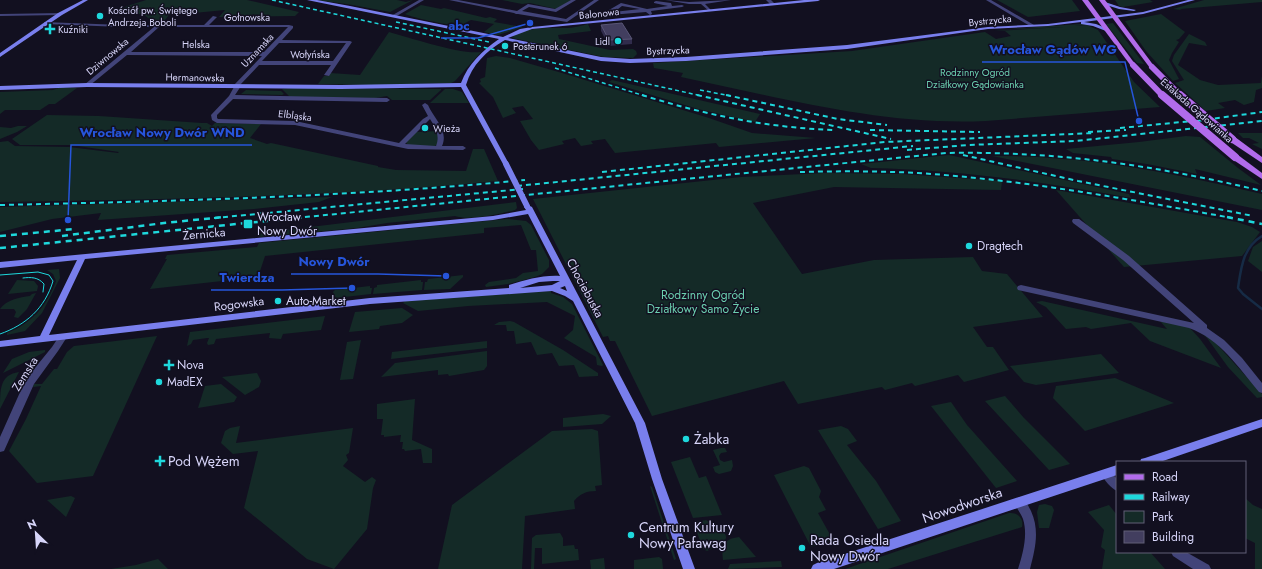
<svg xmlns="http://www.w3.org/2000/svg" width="1262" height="569" viewBox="0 0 1262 569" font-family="Jost,sans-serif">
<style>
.green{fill:#142a27}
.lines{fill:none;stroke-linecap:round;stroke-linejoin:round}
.stream{stroke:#162b45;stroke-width:2.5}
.street{fill:#424479;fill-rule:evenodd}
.secondary{fill:#797fed;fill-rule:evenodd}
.primary{fill:#b16beb;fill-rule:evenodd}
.tram{stroke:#1ed8dc;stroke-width:1}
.rail-far2{stroke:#1ed8dc;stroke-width:1.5;stroke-dasharray:4 3;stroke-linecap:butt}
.rail-far1{stroke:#1ed8dc;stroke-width:2;stroke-dasharray:5 4;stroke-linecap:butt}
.rail{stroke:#1ed8dc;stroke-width:2.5;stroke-dasharray:6 5;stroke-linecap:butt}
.secondary-bridge{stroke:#797fed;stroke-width:6}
.primary-bridge-far1{stroke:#b16beb;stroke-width:6}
.primary-bridge{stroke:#b16beb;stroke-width:8}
.wall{fill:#302c4c}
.building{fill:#423e5f;stroke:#595677}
.poi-dot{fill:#1ed8dc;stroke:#121020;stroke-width:1.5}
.labels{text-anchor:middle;stroke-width:3;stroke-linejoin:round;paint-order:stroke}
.far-poi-label{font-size:10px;fill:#d7d5f9;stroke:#121020;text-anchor:start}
.far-street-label{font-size:10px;fill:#d7d5f9;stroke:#121020}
.far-park-label{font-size:10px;fill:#6bcfaf;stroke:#121020}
.poi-label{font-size:12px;fill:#d7d5f9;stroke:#121020;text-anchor:start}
.street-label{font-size:12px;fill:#d7d5f9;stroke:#121020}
.park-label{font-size:12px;fill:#6bcfaf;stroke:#121020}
.near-poi-label{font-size:14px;fill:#d7d5f9;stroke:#121020;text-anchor:start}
.near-street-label{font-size:14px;fill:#d7d5f9;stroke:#121020}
.leader{fill:none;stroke:#2655da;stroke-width:1.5}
.callout-dot{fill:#2655da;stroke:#121020;stroke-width:1.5}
.callout-label{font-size:13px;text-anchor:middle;font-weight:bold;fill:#2655da;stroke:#121020;stroke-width:3;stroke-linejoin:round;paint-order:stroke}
</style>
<rect width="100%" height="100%" fill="#121020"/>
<!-- green -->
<g class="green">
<polygon points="146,0 247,0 299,12 295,16 219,17 225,10 173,15 169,15 161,25 152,25 152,21 143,14 114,14 127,6"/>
<polygon points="315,0 397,0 406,2 413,0 390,12 347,4"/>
<polygon points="502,0 572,0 556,9 530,3 522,4"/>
<polygon points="997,0 1072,0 1080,11 1028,17"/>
<polygon points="1115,0 1150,0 1153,2 1123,7 1119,6"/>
<polygon points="1204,0 1262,0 1262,2 1180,9 1182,10 1173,9"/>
<path d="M 421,5 L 441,9 L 444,8 L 486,18 L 490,17 L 497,19 L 494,22 L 523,27 L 498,35 L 484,32 L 494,24 L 471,20 C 468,21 465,24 462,25 C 454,27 414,18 405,14 Z"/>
<polygon points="1161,14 1185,32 1179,39 1176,40 1179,42 1172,53 1169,60 1179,79 1173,81 1146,51 1125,21"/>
<polygon points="1113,23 1144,64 1137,63 1106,24"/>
<path d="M 588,24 L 591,31 L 558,35 L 559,39 L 610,50 L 633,49 L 636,51 L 637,54 L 633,58 L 604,57 L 512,38 C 520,26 554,28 566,28 C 573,28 581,26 588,24 Z"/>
<path d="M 1080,24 L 1088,24 L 1075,26 L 1087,25 L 1098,30 L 1134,82 L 1160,107 L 986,121 C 883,126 782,98 681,77 L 683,73 L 654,68 L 653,63 L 852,51 L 985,32 L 996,39 L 1011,36 L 1005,31 L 994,31 L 1064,27 L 995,30 Z"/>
<path d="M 389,32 C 411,38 461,55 481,52 L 455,81 L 451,83 L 376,85 L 318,84 L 324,76 L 328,76 L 330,73 L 360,75 Z"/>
<polygon points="1189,34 1205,42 1207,46 1189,43 1178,65 1200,80 1218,85 1261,83 1262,76 1262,88 1256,90 1254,102 1244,105 1235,100 1218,103 1225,108 1206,111 1175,83 1184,80 1172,61 1174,55"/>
<polygon points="496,56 510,58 562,73 709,118 752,133 816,138 719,147 716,143 615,153 605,139 591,141 593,144 581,146 575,138 562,141 564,144 539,150 531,140 520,121 533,119 523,106 512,108 516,113 503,118 493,97 479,83 481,82 480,79 485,77 487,58"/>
<polygon points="612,80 760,114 755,122 698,109 609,82"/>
<polygon points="61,87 77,88 55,104 49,104 40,110 5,110 0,114 0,92 53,90"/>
<polygon points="294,88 441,89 441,90 430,100 392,100 387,96 375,98 290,97 282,89"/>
<polygon points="445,89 453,89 462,92 469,103 430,103"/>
<polygon points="246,90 281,91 284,94 282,95 241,94"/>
<path d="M 47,115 L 99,116 L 202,123 L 207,123 L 212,126 L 215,123 L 261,124 L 250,138 L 267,144 L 271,143 L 378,166 L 378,167 L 396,170 L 466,171 L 473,149 L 484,149 L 498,181 C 333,197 166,199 0,202 L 0,142 L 8,141 L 15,146 L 69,147 L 118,153 L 119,152 L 71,145 L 20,145 L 12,139 Z"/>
<polygon points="18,126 27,126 17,132 0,139 0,127 11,128"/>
<polygon points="438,131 438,144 435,146 410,146 407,144 406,142 416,132"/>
<polygon points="1238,133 1262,133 1262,149 1252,144 1259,143 1249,138 1243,138"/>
<polygon points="1186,136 1200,137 1238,168 1261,185 1195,169 1197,174 1147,164 1112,159 1111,157 1073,153 1066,149 1139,142"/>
<path d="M 949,155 L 1129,194 L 1131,198 C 1044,182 959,170 871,168 L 861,164 Z"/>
<path d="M 992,156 C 1011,156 1030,156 1050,158 C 1121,162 1193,178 1262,194 L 1262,210 Z"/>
<polygon points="825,173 902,174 1002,181 1001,190 834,187 753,203 802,274 874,260 973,257 982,271 1007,274 1043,317 973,327 987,347 993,347 1009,370 964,382 958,375 915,386 912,383 885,390 882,387 798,404 784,381 652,416 615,341 610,341 608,336 603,337 533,199 741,177"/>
<polygon points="1056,190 1237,222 1252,227 1260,232 1242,256 1124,267"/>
<polygon points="332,197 319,202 254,209 98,220 101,213 52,219 0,232 0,207"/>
<path d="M 516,202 L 517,208 L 515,210 C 501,214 469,221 455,216 L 387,223 L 357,228 L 259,237 L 261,233 Z"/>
<polygon points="507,219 526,221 531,225 549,260 549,267 542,274 535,277 508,284 486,287 485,285 489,282 516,278 523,273 538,271 536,250 531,250 521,225 484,228 484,233 265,256 258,277 150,289 167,259 165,259 167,255 257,247 259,243"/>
<polygon points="1262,241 1262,272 1248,261 1253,247"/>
<path d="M 59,269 L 60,278 L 42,313 L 25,331 L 7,335 L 7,333 C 32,323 47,306 56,281 L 53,274 L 47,270 Z"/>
<polygon points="463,275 463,277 450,289 424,290 425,282 427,282 428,279"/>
<polygon points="17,280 34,281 38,286 37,291 8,294"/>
<polygon points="421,280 421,282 423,282 422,290 373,294 374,288 377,287 377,285"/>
<polygon points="370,286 370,288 372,288 371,294 336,298 333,292 335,290"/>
<polygon points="551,291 551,293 563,297 572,304 603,365 602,366 597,365 596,357 564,338 573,330 575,316 547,302 468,306 418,311 403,303 405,301"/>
<path d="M 36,293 L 27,309 L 18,318 L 14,317 L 16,312 L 14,309 L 0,309 C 6,300 20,297 30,296 L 32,294 Z"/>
<polygon points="1042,301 1167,329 1160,321 1189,327 1200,339 1221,368 1150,341 1131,323 1091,329 1086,327 1066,329 1046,307 1036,302"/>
<polygon points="402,308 413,315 402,323 380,326 379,329 349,332 355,312"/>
<polygon points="325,316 321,330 283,334 281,339 269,338 270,333 216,339 214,344 208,345 207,343 209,338 207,338 193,340 191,344 187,346 190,332"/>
<polygon points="510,321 514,322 563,350 598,373 598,376 579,377 574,365 559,366 552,353 537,355 531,342 516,344 514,331 507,331 506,325 494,325 499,322"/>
<polygon points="1198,330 1214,341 1262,394 1262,397 1257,398 1228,367 1207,338"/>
<polygon points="157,336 93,476 37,483 9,451 26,419 41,386 33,387 34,384 42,384 54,369 57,369 67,352 74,346"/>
<polygon points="361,340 353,379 340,380 347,342"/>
<polygon points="487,341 487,348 391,359 392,352"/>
<polygon points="45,350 45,352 3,373 12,359 29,352"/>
<polygon points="487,351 487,366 484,370 449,376 448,374 438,375 438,370 381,377 395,363"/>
<polygon points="1101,354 1119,373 1036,385 1024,382 1010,366"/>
<path d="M 19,372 L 0,409 C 0,388 0,375 19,372 Z"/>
<polygon points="257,373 261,381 259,387 245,395 222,377"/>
<polygon points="1115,378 1174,403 1085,431 1053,398 1056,386"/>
<polygon points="221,384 237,397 234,402 198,408 205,386"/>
<polygon points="1005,396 1024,418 1070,464 1049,470 985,401"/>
<polygon points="415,399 412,440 432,449 432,463 423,463 421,449 405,451 404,449 402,449 403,442 400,442 401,435 384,437 384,435 381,435 383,419 377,419 377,404"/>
<polygon points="951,402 967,425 1017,481 996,488 931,406"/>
<polygon points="603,414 611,416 602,424 563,427 563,418"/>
<polygon points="240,426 236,443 353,428 349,453 346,455 348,460 343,466 365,482 372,477 376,480 373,488 367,529 334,569 307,559 244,508 258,451 233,454 221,443 225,431 230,428"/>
<polygon points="841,426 848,429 857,441 847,445 876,481 901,521 878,529 818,430"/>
<path d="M 592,429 L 598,431 L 602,485 L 595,486 L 596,491 C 586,491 580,494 574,501 L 575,509 L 525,516 L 522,569 L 438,569 L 452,505 L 552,431 Z"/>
<polygon points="721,448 725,448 727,452 721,453 719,456 720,460 724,462 732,460 733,466 731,471 719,474 715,472 713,467 720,465 713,450"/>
<polygon points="690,457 699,478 706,476 722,515 693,518 671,462"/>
<polygon points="804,466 809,468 821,491 819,497 826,510 818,513 833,540 811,547 774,475"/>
<polygon points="650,486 652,487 676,559 674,560"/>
<polygon points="71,496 75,498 66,517 47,500"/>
<polygon points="1245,498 1253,505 1262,509 1262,569 1255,569 1255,543 1245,538"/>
<polygon points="1045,504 1052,506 1054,510 1049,528 1039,528 1037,512 1039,505"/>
<polygon points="1109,505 1117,515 1117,552 1150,552 1165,569 1102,569 1105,550 1101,547 1104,530 1088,512"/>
<path d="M 1009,513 C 1018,512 1024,519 1022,527 L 888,569 L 845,569 Z"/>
<path d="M 706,520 C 728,534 737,538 707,551 L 703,549 L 694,524 L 696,522 Z"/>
<polygon points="560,533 563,538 563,546 574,545 575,549 578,549 579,560 542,564 542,548 535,548 534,569 531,569 532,538 536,535"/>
<path d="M 739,537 L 756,557 L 723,560 C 721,545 724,539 739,537 Z"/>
<polygon points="659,557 662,559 663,569 634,569 634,560"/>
<polygon points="604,558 605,569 591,569 590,560"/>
<polygon points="158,559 168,569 111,569 136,565"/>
<polygon points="781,561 782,567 728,569 730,564"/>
</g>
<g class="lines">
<!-- stream -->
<path class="stream" d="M 1262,236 C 1243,247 1241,268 1238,288 L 1243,294 L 1262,309"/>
<!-- street -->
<g class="street">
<polygon points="419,0 424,0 395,17 391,16"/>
<polygon points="449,0 458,0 517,11 528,4 555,9 571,0 576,0 556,12 529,7 522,11 566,19 594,0 599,0 567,22 518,14 516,14 514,13"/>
<polygon points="665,0 689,2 731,0 705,4 711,10 709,11 701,4 689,4"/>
<polygon points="766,0 771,0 775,4 771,5"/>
<polygon points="986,0 991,0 1034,25 1030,26"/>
<path d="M 656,1 L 671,3 L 672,6 L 682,5 L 684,6 L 682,7 L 651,11 L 652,14 L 650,15 L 646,12 L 586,17 L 584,16 L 586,15 L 610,12 L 609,10 L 621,3 L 647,9 L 668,6 L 654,3 L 654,2 ZM 622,6 L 640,9 L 614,12 Z"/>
<polygon points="62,13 62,14 60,15 0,16 0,14"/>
<path d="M 213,16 L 217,17 L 209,25 L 289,25 L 293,26 L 293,28 L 282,40 L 350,41 L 352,42 L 329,76 L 324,75 L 331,65 L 259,65 L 240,85 L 241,86 L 235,95 L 387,98 L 390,100 L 387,102 L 233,99 L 217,115 L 217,118 L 218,119 L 295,121 L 399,143 L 423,119 L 428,116 L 422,105 L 425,103 L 428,105 C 434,119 449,130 442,146 L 463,146 L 466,148 L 463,150 L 408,149 L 295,125 L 217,123 L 212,120 L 211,115 L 229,96 L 234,87 L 234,85 L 262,56 L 127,55 L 89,86 L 84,85 L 154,27 L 134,27 L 134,25 L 204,25 ZM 159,27 L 288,27 L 264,52 L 131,52 ZM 279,43 L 346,43 L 333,61 L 262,61 ZM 430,119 C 436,128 440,136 436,146 L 405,144 Z"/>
<polygon points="44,22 122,25 124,26 122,27 46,24 44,24"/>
<path d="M 1073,219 L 1079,219 L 1129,256 L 1207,325 L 1207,328 L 1224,340 L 1242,358 L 1262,383 L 1262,393 L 1259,392 C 1238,367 1220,339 1189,328 L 1018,290 L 1017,288 L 1018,286 L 1021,285 L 1194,323 L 1123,260 L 1073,223 L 1072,221 Z"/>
<polygon points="63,334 66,335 67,337 58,351 34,384 4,451 0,452 0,437 21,390 30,374 52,347 60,335"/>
<path d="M 1106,469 L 1110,471 L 1117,479 L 1117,491 C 1111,488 1104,480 1101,474 L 1102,471 Z"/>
<path d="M 1019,497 C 1025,499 1028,505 1031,511 C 1040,531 1035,549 1030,569 L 1018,569 C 1023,553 1028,535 1023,519 C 1021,513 1016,508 1014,502 L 1015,499 Z"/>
<polygon points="1171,552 1186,552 1209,565 1211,569 1193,569 1173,556"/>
</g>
<!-- secondary -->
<g class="secondary">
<polygon points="83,0 88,0 62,15 0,57 0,53 58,13"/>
<path d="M 307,0 L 317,0 L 350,6 L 503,37 L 520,29 L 532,27 L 804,0 L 820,0 L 818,1 L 532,29 L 508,38 L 601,57 L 630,59 L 686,57 L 847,45 L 988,27 L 1048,24 L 1143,12 L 1188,0 L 1195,0 L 1143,14 L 1084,22 L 1096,24 L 1108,29 L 1108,30 L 1106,31 L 1093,26 L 1081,24 L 1081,22 L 1048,26 L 988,29 L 847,49 L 686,61 L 630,63 L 601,61 L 505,40 C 486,51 472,65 466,85 L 509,164 L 506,166 L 503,164 L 461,87 L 341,89 L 87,87 L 0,90 L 0,86 L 87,83 L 341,85 L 461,83 C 468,64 482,51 499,39 Z"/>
<polygon points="1105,2 1120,7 1136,10 1134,11 1119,9 1103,4 1103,2"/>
<path d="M 528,205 L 532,207 L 645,423 L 662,479 L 695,569 L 683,569 L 652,479 L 635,423 L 573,301 L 565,296 L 552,291 L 370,304 L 0,347 L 0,341 L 40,336 L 77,260 L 0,268 L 0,262 L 493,216 L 526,210 L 524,207 ZM 528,214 L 560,276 C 542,275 526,280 509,285 L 509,288 L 370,298 L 49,335 L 85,259 L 493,220 ZM 553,281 L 560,281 L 552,285 L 520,288 L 539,282 ZM 565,286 L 567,291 L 560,288 Z"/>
<polygon points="1262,419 1262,427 1160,462 1140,462 1141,459 1145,458"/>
<polygon points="1117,465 1117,475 834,569 811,569 813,565 817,563"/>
</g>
<!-- primary -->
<g class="primary">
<polygon points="1082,0 1088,0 1135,64 1135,66 1131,66"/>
<polygon points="1099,0 1105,0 1154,66 1154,68 1150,68"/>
<polygon points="1229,137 1235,137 1262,157 1262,163 1229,141"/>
<polygon points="1232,155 1238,155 1262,173 1262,179 1232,159"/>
</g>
<!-- tram -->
<g class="tram">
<path d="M 0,275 L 38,272 L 49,275 L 53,281 C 45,308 26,325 0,334"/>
<path d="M 23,278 C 31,277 38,277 44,284 L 43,292"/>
</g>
<!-- rail-far2 -->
<g class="rail-far2">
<polyline points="272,0 702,96"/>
<polyline points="396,22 489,42"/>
<polyline points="555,68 645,96"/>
<polyline points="700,90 731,96"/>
</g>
<!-- rail-far1 -->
<g class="rail-far1">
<path d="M 642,95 C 706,115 768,128 836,130"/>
<polyline points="697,95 891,139"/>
<polyline points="726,95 838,119 887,125"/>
<polyline points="1197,121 1262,112"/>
<polyline points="1120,128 1202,120"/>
<polyline points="870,130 980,132"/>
<polyline points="1088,132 1126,130"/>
<polyline points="907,150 968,145 1076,141 1262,121"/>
<polyline points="963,155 1078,181 1253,216"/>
<polyline points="602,172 885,142 1095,133"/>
<path d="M 800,172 C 839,171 879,171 918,173 C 1024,180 1128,199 1232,218"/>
<polyline points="517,186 913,146"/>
<path d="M 0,205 C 175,201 350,197 525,180"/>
<polyline points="214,218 523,189"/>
<path d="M 296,218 L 946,153 C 1057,151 1154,165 1262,191"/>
</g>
<!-- rail -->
<g class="rail">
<polyline points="1227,217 1262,224"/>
<polyline points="0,236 75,229"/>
<polyline points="62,236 164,223 224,217"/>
<polyline points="0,248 306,217"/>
</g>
<!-- secondary-bridge -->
<polyline class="secondary-bridge" points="506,164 527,206"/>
<!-- primary-bridge-far1 -->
<g class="primary-bridge-far1">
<polyline points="1133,65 1163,96"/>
<polyline points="1152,67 1181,96"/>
</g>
<!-- primary-bridge -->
<g class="primary-bridge">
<polyline points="1162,95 1235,157"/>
<polyline points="1180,95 1232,139"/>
</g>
</g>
<!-- wall -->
<polygon class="wall" points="601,25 632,39 632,44 609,46 601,31"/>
<!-- building -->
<polygon class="building" points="622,23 632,39 609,40 601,25"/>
<!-- markers -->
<g class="poi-dot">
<circle cx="100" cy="16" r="4"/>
<path d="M48 23h4v4h4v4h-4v4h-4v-4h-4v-4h4z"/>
<circle cx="618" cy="41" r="4"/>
<circle cx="505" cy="46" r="4"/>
<circle cx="425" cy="128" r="4"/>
<rect x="243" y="219" width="10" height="10" rx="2"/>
<circle cx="969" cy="246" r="4"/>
<circle cx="278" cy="301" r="4"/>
<path d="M167 359h4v4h4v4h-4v4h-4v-4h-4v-4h4z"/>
<circle cx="159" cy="382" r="4"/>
<circle cx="686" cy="439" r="4"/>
<path d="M158 455h4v4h4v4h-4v4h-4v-4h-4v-4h4z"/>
<circle cx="631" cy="535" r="4"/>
<circle cx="802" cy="548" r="4"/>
</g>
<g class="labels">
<!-- far-poi labels -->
<g class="far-poi-label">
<text x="108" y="14">Kościół pw. Świętego<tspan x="108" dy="12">Andrzeja Boboli</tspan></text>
<text x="58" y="33">Kuźniki</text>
<text x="610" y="45" text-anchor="end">Lidl</text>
<text x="513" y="50">Posterunek 6</text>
<text x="433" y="132">Wieża</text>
</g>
<!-- far-street labels -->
<g class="far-street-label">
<text transform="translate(599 13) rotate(-6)" y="4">Balonowa</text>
<text x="247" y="21">Gołnowska</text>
<text transform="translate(990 20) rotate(-6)" y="4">Bystrzycka</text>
<text x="196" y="48">Helska</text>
<text transform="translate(257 50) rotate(-47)" y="4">Uznamska</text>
<text transform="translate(668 50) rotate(-2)" y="4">Bystrzycka</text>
<text x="310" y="58">Wołyńska</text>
<text transform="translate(107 56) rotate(-40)" y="4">Dziwnowska</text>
<text transform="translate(195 77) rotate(1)" y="4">Hermanowska</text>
<text transform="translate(1197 110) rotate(41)" y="4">Estakada Gądowianka</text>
<text transform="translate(295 115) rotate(7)" y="4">Elbląska</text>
</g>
<!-- far-park labels -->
<g class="far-park-label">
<text x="975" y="76">Rodzinny Ogród<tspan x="975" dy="12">Działkowy Gądowianka</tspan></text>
</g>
<!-- poi labels -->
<g class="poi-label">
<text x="257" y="221">Wrocław<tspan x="257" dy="14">Nowy Dwór</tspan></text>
<text x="977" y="250">Dragtech</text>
<text x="286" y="305">Auto-Market</text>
<text x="177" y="369">Nova</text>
<text x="167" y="386">MadEX</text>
</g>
<!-- street labels -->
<g class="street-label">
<text transform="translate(204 234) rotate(-5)" y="4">Żernicka</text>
<text transform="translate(585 288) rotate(62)" y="4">Chociebuska</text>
<text transform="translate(239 304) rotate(-7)" y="4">Rogowska</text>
<text transform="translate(25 374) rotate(-58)" y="4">Zemska</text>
</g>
<!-- park labels -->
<g class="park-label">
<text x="703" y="299">Rodzinny Ogród<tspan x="703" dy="14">Działkowy Samo Życie</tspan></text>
</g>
<!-- near-poi labels -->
<g class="near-poi-label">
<text x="694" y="444">Żabka</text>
<text x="168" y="466">Pod Wężem</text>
<text x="639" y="532">Centrum Kultury<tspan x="639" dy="16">Nowy Pafawag</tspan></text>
<text x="810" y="545">Rada Osiedla<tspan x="810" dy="16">Nowy Dwór</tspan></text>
</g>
<!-- near-street labels -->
<g class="near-street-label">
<text transform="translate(962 505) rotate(-19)" y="5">Nowodworska</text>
</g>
</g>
<!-- callouts -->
<path class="leader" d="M530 23L478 38H441M1139 121L1125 62H982M68 220L71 145H252M446 276L378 274H291M352 288L282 290H211"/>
<g class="callout-dot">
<circle cx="530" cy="23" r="4"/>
<circle cx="1139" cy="121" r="4"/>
<circle cx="68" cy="220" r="4"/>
<circle cx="446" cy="276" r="4"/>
<circle cx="352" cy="288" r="4"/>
</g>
<g class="callout-label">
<text x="459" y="30">abc</text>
<text x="1053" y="54">Wrocław Gądów WG</text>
<text x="162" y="137">Wrocław Nowy Dwór WND</text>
<text x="334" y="266">Nowy Dwór</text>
<text x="247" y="282">Twierdza</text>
</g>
<!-- legend -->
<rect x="1116" y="461" width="130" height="92" fill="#121020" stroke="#615f77"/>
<rect x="1124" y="474" width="20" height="6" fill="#b16beb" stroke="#615f77"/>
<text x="1152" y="481" font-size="12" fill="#d7d5f9">Road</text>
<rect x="1124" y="494" width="20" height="6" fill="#1ed8dc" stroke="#615f77"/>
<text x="1152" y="501" font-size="12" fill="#d7d5f9">Railway</text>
<rect x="1124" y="511" width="20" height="12" fill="#142a27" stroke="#615f77"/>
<text x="1152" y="521" font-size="12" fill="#d7d5f9">Park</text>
<rect x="1124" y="531" width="20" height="12" fill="#423e5f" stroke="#615f77"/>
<text x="1152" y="541" font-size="12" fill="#d7d5f9">Building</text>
<!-- north arrow -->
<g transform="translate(36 533) rotate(335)" stroke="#121020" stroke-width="3" paint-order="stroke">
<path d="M0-3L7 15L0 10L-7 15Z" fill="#d7d5f9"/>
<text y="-6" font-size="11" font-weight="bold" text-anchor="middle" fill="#d7d5f9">N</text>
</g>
</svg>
